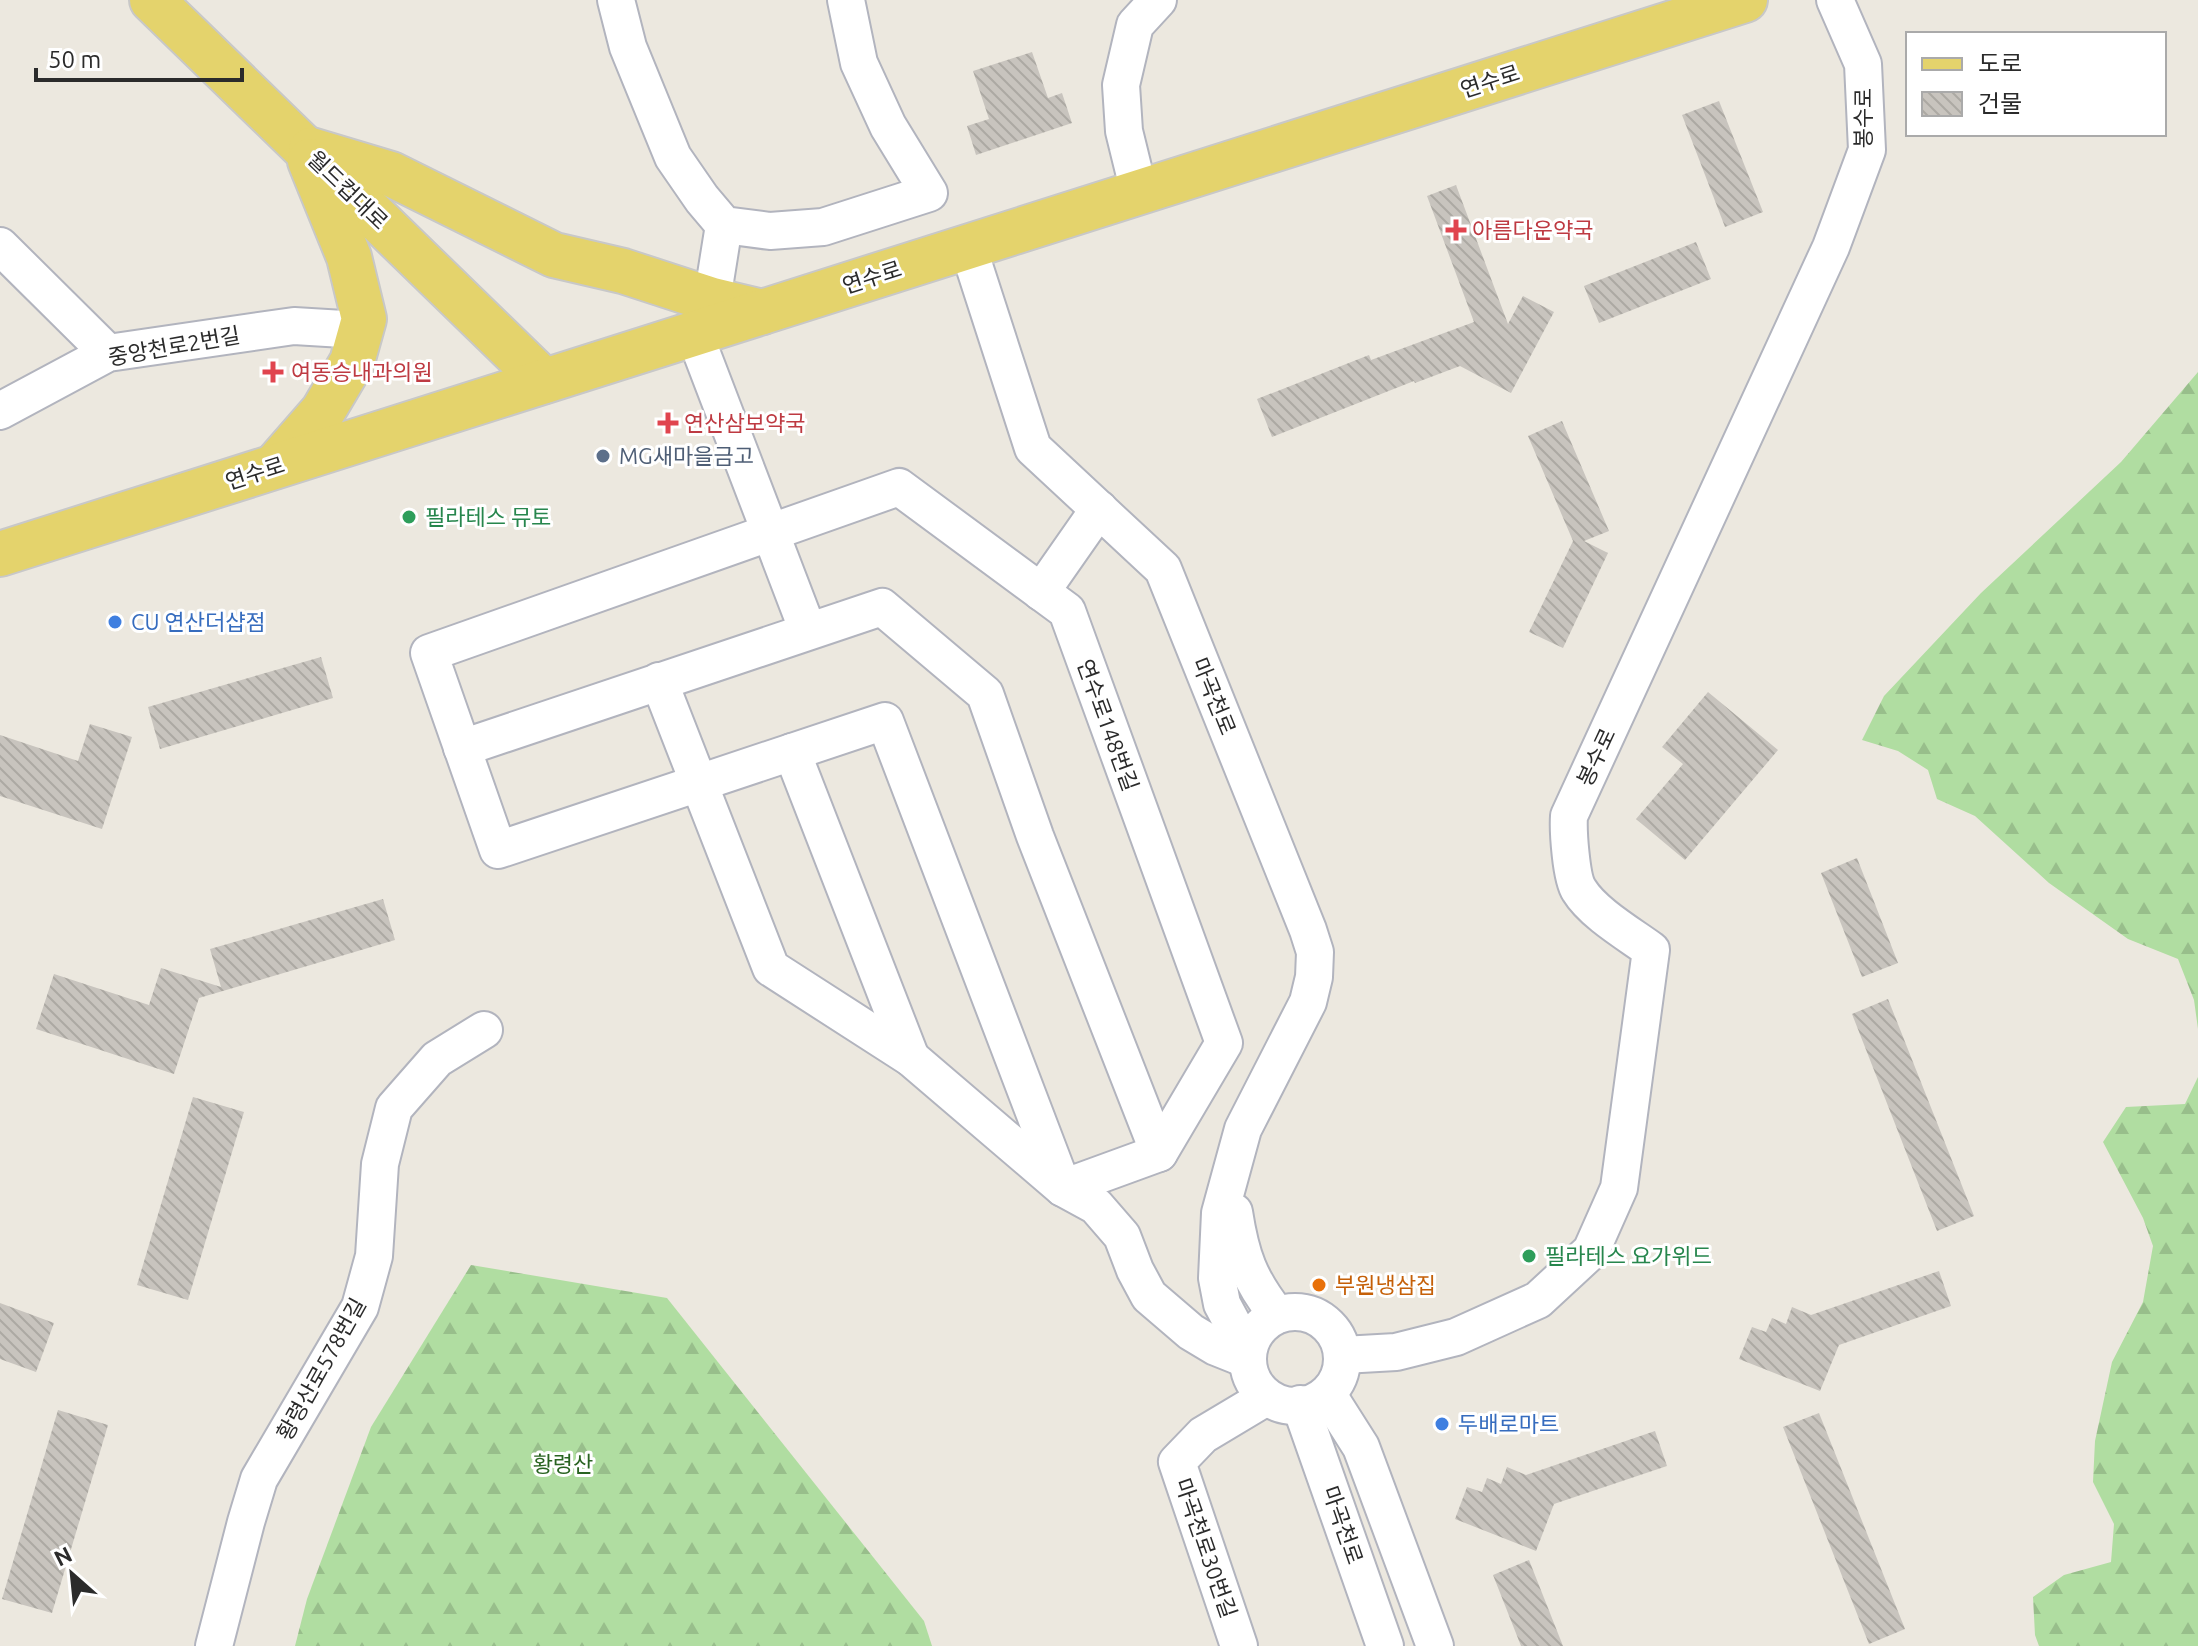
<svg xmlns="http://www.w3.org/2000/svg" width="2198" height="1646" viewBox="0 0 2198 1646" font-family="Ubuntu,'Noto Sans KR',sans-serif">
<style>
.forest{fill:url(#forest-firs)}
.building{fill:url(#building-back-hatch)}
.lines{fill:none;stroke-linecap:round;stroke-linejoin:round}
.minor-casing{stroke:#b2b4be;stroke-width:40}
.major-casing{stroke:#c8c8c8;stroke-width:48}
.minor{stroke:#fff;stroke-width:36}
.major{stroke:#e4d36c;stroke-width:44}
.health-dot{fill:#e0444e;stroke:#fff;stroke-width:3}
.service-dot{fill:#5c6f8a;stroke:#fff;stroke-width:3}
.leisure-dot{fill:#2e9e5b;stroke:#fff;stroke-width:3}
.shop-dot{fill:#3f7fe0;stroke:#fff;stroke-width:3}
.food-dot{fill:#e8710a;stroke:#fff;stroke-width:3}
.labels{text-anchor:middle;stroke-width:6;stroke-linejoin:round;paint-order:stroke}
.street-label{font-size:22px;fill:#2b2b2b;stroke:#fff}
.health-label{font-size:22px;fill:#be3a42;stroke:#fff;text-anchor:start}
.service-label{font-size:22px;fill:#4e5e75;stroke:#fff;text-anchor:start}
.leisure-label{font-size:22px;fill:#27864d;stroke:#fff;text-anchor:start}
.shop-label{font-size:22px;fill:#366cbe;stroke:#fff;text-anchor:start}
.food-label{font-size:22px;fill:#c56008;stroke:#fff;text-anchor:start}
.park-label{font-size:22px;fill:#296321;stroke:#fff}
</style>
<defs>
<pattern id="forest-firs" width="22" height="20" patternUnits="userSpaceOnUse" patternTransform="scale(2)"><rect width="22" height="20" fill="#b0dda1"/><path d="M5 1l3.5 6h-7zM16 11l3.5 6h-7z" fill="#98be8b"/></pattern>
<pattern id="building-back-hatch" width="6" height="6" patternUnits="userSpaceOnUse" patternTransform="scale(2)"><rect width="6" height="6" fill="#c8c4be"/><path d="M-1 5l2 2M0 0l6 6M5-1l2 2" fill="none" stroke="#aca9a3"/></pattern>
</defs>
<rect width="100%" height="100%" fill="#ece8df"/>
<!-- forest -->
<g class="forest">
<polygon points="2198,372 2198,1029 2194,1000 2178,959 2128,939 2049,883 1975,816 1937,799 1928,770 1898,751 1862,740 1884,696 1981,593 2121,462"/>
<polygon points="2198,1077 2198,1646 2039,1646 2035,1635 2033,1597 2064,1575 2111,1562 2114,1524 2093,1482 2095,1441 2112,1362 2143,1302 2153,1246 2143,1218 2103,1142 2126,1107 2185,1104"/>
<polygon points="471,1265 667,1298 924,1621 932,1646 295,1646 307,1599 371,1427"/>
</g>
<!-- building -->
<g class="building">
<polygon points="1032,52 1048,98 1062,93 1072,123 976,155 967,126 989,119 973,71"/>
<polygon points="1719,101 1763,212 1725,227 1682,115"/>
<polygon points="1456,185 1508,324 1523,296 1554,312 1511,393 1460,366 1415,383 1414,381 1272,437 1257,399 1369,355 1371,360 1474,322 1427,196"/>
<polygon points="1696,242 1711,279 1599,323 1584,286"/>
<polygon points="1562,421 1609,531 1584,541 1608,553 1563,648 1529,632 1573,541 1528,436"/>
<polygon points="321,657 333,698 160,749 148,707"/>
<polygon points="1708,692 1778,750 1685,860 1636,819 1683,764 1662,747"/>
<polygon points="90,724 132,737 102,829 0,796 0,735 78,761"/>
<polygon points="1857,858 1898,963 1862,977 1821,873"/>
<polygon points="383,899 395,940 199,998 174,1074 36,1029 54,974 149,1005 161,968 221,987 210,949"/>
<polygon points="1888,999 1974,1216 1937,1231 1852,1014"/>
<polygon points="193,1097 244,1112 188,1300 137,1285"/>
<polygon points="1939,1271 1951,1306 1839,1345 1820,1391 1739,1359 1752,1327 1766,1332 1772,1318 1786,1324 1792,1307 1811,1315"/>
<polygon points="0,1303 54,1323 36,1372 0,1359"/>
<polygon points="58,1410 108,1425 52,1613 2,1599"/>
<polygon points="1819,1413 1905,1629 1869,1644 1783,1427"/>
<polygon points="1655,1431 1667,1466 1554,1504 1536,1551 1455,1519 1467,1487 1482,1492 1487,1478 1501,1484 1507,1467 1526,1475"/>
<polygon points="1529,1560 1563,1646 1521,1646 1493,1575"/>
</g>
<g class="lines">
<defs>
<g id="minor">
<polyline points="616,0 628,47 673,157 702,199 724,225 770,231 823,227 929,193 888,126 859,63 846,0"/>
<polyline points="1139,192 1124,131 1121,85 1135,25 1158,0"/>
<polyline points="0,246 108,353"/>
<polyline points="968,247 1033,448 1163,569 1308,930 1315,952 1314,977 1308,1002 1243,1129 1220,1213 1217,1278 1222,1304 1237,1332 1249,1343"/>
<polyline points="712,300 724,225"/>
<polyline points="694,333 808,631"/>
<polyline points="0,411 108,353 294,326 360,330"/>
<polygon points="899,487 1067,611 1224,1043 1159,1153 1063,1188 885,721 498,850 429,653"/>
<polyline points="1041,592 1099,509"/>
<polyline points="659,681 771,968 911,1058 1063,1188 1096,1206 1122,1236 1135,1270 1149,1296 1191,1332 1216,1347 1246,1359"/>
<polyline points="462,748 882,607 985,694 1035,836 1159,1153"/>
<polyline points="792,752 911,1058"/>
<path d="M 1234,1212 C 1241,1257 1249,1279 1277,1315"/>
<circle cx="1295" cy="1359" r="47"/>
<path d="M 1343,1355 L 1396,1352 L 1456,1337 L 1538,1300 L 1591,1251 L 1619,1188 L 1651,950 C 1629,934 1593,913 1579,890 C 1571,878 1568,831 1569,816 L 1831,247 L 1867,150 L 1863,64 L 1835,0"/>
<polyline points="1328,1395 1361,1447 1435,1646"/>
<polyline points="1300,1404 1385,1646"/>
<polyline points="214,1646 246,1522 259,1479 360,1307 374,1256 380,1164 394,1108 437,1059 484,1030"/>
<polyline points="1239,1646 1177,1462 1203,1435 1265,1398"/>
</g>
<g id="major">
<polyline points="152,0 544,381"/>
<polyline points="311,150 391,174 554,255 623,271 712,300 762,312"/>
<polyline points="275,466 323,411 352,362 364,319 349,257 310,161"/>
<polyline points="0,554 1745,0"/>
</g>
</defs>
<!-- minor casing -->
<use href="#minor" class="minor-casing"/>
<!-- major casing -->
<use href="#major" class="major-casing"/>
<!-- minor -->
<use href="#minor" class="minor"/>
<!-- major -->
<use href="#major" class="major"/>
</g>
<!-- markers -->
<g class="health-dot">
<path d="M1452 218h8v8h8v8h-8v8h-8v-8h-8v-8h8z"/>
<path d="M269 360h8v8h8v8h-8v8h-8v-8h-8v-8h8z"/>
<path d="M664 411h8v8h8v8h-8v8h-8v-8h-8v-8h8z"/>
</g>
<circle class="service-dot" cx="603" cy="456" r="8"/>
<g class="leisure-dot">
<circle cx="409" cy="517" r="8"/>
<circle cx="1529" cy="1256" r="8"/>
</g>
<g class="shop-dot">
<circle cx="115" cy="622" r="8"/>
<circle cx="1442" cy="1424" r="8"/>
</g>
<circle class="food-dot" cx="1319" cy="1285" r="8"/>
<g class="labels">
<!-- street labels -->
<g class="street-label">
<text transform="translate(1490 81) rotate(-18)" y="8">연수로</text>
<text transform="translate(1863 118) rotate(-90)" y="8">봉수로</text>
<text transform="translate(348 190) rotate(44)" y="8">월드컵대로</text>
<text transform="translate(872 277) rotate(-18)" y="8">연수로</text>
<text transform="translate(174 346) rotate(-10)" y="8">중앙천로2번길</text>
<text transform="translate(255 473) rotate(-18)" y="8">연수로</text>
<text transform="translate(1214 696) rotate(68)" y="8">마곡천로</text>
<text transform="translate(1108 725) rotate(70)" y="8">연수로148번길</text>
<text transform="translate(1596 757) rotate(-65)" y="8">봉수로</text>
<text transform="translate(321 1369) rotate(-61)" y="8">황령산로578번길</text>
<text transform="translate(1343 1525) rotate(71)" y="8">마곡천로</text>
<text transform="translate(1206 1548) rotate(71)" y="8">마곡천로30번길</text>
</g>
<!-- health labels -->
<g class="health-label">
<text x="1472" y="238">아름다운약국</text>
<text x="291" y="380">여동승내과의원</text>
<text x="684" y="431">연산삼보약국</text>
</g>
<!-- service labels -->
<g class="service-label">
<text x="619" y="464">MG새마을금고</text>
</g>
<!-- leisure labels -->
<g class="leisure-label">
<text x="425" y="525">필라테스 뮤토</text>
<text x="1545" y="1264">필라테스 요가위드</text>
</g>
<!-- shop labels -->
<g class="shop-label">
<text x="131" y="630">CU 연산더샵점</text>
<text x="1458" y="1432">두배로마트</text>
</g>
<!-- food labels -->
<g class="food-label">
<text x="1335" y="1293">부원냉삼집</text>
</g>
<!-- park labels -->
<g class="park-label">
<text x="563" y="1472">황령산</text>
</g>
</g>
<!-- legend -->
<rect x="1906" y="32" width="260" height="104" fill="#ffffff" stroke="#aaaaaa" stroke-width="2"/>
<rect x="1922" y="58" width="40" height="12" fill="#e4d36c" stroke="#aaaaaa" stroke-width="2"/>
<text x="1978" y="72" font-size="24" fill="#2b2b2b">도로</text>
<rect x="1922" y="92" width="40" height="24" fill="url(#building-back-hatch)" stroke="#aaaaaa" stroke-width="2"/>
<text x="1978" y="112" font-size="24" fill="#2b2b2b">건물</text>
<!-- north arrow -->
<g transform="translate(72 1574) rotate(333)" stroke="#ffffff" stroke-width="6" paint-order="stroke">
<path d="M0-6L14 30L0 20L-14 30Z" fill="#2b2b2b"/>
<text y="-12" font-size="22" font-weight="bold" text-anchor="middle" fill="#2b2b2b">N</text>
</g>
<!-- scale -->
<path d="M36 68v12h206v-12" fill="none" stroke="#2b2b2b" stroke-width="4"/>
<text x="48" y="68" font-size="24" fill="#2b2b2b" stroke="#ffffff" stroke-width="6" paint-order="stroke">50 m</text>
</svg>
